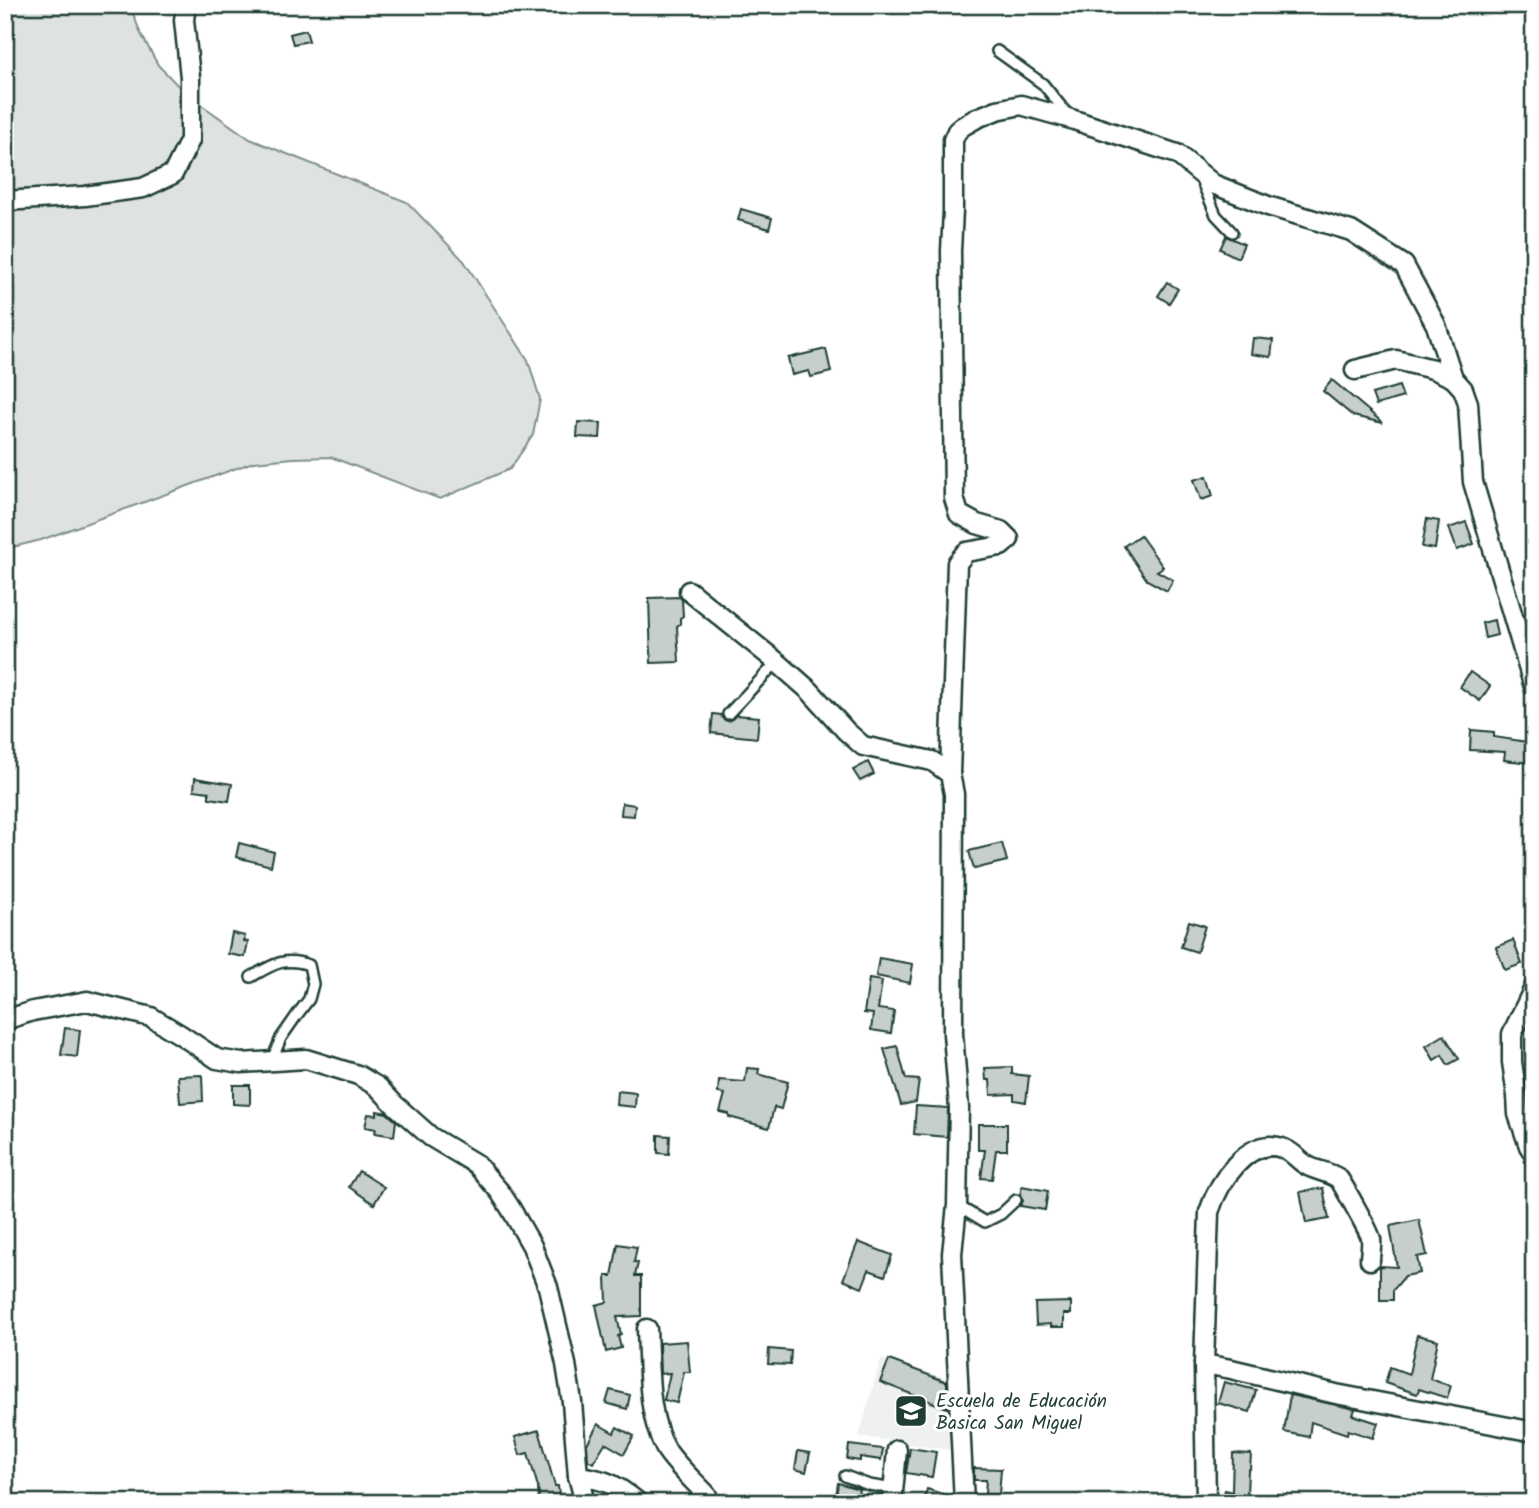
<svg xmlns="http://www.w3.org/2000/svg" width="1539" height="1508" viewBox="0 0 1539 1508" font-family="Kalam,sans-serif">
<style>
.built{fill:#eef1f0}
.green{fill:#dee3e2;stroke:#7e908b;stroke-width:2}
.building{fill:#c7cfcc;stroke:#1f3d34;stroke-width:2}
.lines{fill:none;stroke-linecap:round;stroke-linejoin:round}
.service-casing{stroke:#1f3d34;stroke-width:14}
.minor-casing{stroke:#1f3d34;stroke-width:23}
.service{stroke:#fff;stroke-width:9}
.minor{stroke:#fff;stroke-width:18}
.labels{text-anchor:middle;stroke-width:6;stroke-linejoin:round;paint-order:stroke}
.poi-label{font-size:19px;fill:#1f3d34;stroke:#fff;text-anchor:start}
</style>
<rect width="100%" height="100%" fill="#fff"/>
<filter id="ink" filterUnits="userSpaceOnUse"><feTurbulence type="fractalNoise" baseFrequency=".0143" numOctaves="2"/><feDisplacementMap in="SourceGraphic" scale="14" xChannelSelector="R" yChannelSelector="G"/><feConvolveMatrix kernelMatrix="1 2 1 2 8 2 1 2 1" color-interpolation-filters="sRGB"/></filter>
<g filter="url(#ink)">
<!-- built -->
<polygon class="built" points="881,1359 953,1380 956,1451 859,1436"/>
<!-- green -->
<polygon class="green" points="5,5 130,5 140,32 158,65 186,94 250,139 407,202 464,261 528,360 540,399 533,435 510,469 440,499 331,457 293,458 253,462 41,540 5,549"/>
<!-- building -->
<g class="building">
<polygon points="306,30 309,41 293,44 290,34"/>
<polygon points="741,209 772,218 769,229 738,220"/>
<polygon points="1226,236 1244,244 1238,258 1220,249"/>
<polygon points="1167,282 1178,289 1169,303 1158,296"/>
<polygon points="1253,338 1273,340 1271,357 1251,354"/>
<polygon points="826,349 831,372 811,377 809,371 792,375 788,358"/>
<polygon points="1332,380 1383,423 1353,416 1323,391"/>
<polygon points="1399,386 1403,397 1376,405 1372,394"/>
<polygon points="578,422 601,423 600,438 577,437"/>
<polygon points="1207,476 1213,496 1201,500 1194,480"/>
<polygon points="1427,519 1439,521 1435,549 1422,547"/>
<polygon points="1466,522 1474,544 1457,550 1449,528"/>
<polygon points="1140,535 1163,567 1157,571 1173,580 1167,591 1147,580 1124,546"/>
<polygon points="680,597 682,600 683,616 680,618 680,624 677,626 679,662 651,663 649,598"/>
<polygon points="1494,620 1497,635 1485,638 1482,623"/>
<polygon points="1470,672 1490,686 1480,701 1460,687"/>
<polygon points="713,714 721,715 723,719 727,721 731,720 736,715 759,717 757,738 711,733"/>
<polygon points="1471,730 1494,732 1494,737 1534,743 1531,763 1504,760 1505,752 1470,750"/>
<polygon points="868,762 874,774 860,781 853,770"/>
<polygon points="195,778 232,784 229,801 209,798 209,792 194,790"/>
<polygon points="622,803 635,805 634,816 621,815"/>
<polygon points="239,843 274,852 271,866 236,857"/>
<polygon points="1002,843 1007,861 974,869 969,851"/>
<polygon points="1189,921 1205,926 1197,952 1181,947"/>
<polygon points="232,933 245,936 244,941 248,942 245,957 228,954"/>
<polygon points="1513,940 1522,964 1505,970 1496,947"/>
<polygon points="879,958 913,964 910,983 876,976"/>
<polygon points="869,979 882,981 878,1009 894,1011 891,1033 871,1030 873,1014 864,1013"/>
<polygon points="65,1028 80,1030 77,1057 61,1055"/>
<polygon points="1444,1035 1459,1059 1448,1065 1442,1055 1434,1060 1426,1046"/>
<polygon points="897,1046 906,1079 919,1080 916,1102 901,1105 884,1049"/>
<polygon points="1534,1062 1534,1092 1526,1082 1524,1069"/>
<polygon points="1012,1067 1012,1074 1029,1076 1026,1102 1014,1100 1014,1094 991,1095 990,1080 986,1080 985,1068"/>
<polygon points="747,1068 759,1069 758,1074 788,1082 781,1109 774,1107 769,1128 729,1117 729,1114 720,1112 725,1094 718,1093 719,1080 745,1082"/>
<polygon points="202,1075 203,1101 180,1103 178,1076"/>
<polygon points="233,1085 250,1085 250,1105 233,1104"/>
<polygon points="617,1091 636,1093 635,1107 616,1105"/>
<polygon points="916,1106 948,1108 947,1137 914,1134"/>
<polygon points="377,1111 387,1113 396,1121 394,1136 375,1133 376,1129 365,1127 368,1114 377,1115"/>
<polygon points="978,1124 1007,1124 1007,1150 996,1150 992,1179 981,1178 985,1150 978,1150"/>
<polygon points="658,1135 670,1136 669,1154 658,1153"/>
<polygon points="359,1171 384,1187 374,1204 349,1187"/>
<polygon points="1022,1186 1048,1191 1045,1210 1020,1206 1023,1201 1020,1195"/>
<polygon points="1323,1188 1329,1219 1306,1223 1300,1192"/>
<polygon points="1419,1220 1427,1255 1417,1257 1420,1273 1405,1276 1393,1290 1393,1300 1380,1300 1380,1266 1397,1267 1390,1226"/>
<polygon points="858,1242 892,1255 885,1276 869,1270 862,1288 843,1280"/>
<polygon points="618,1244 637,1247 634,1262 638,1263 635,1276 641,1276 641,1316 617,1317 621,1335 618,1336 621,1348 606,1352 596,1305 607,1302 606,1276 612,1276"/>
<polygon points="1071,1302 1071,1314 1064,1314 1064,1327 1051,1327 1051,1324 1036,1325 1035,1303"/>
<polygon points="1417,1335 1438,1340 1430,1379 1451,1386 1447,1398 1419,1389 1417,1394 1385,1383 1390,1367 1409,1374"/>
<polygon points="687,1341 690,1372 684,1372 677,1403 664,1400 670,1373 660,1374 659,1343"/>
<polygon points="769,1349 791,1351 790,1365 768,1364"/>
<polygon points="889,1360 947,1382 947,1408 880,1382"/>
<polygon points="1224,1382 1256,1390 1250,1412 1218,1403"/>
<polygon points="610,1390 630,1395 627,1409 606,1403"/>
<polygon points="1290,1395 1355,1409 1353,1415 1378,1423 1373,1438 1348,1430 1347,1434 1311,1422 1309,1437 1284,1432"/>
<polygon points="598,1424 614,1433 617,1427 634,1436 624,1454 605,1443 593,1463 588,1460 587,1444"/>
<polygon points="539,1430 555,1486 558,1486 560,1503 539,1503 538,1487 528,1453 520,1455 515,1437"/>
<polygon points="849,1445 883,1449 881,1460 860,1457 860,1461 847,1459"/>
<polygon points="910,1448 936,1452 932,1477 906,1473"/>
<polygon points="798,1451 810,1453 806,1472 795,1469"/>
<polygon points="1233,1453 1251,1454 1250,1469 1248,1470 1247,1496 1257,1499 1257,1503 1222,1503 1225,1490 1232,1492"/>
<polygon points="974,1468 1001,1469 999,1495 985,1494 986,1480 974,1480"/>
<polygon points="838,1483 859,1489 857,1503 835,1503"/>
<polygon points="927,1489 952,1497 953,1503 923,1503"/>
</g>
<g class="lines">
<defs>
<g id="service">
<polyline points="997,51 1043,84 1068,115"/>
<polyline points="1200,177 1216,215 1232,232"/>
<polyline points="728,714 777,662"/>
<path d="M 251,977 C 272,965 284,956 309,965 L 313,984 L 309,999 L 297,1015 L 281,1038 L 272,1060"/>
<polyline points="957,1205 985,1222 1001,1214 1016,1200"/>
<polyline points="845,1476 869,1485 894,1489"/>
</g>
<g id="minor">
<polyline points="5,201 85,196 143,188 173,174 190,140 190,77 184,20 186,5"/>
<polyline points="1355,370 1396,360 1433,369 1453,378 1463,389 1468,403 1473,482 1534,687"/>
<polyline points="689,591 777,662 810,691 846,731 863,746 932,761 950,774 954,794 953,1034 959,1108 957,1205 952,1254 964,1503"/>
<polyline points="950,774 957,563 966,552 1001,546 1009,539 1001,531 977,524 959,514 954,498 951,251 953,210 953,140 957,131 963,126 977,118 997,110 1021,105 1071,119 1177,154 1213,184 1268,206 1351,231 1404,265 1436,325 1453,378"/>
<polyline points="1534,988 1512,1034 1512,1062 1517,1096 1518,1114 1529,1146 1534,1154"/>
<polyline points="5,1020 33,1011 87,1001 151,1017 181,1035 217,1059 241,1063 306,1059 358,1075 378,1087 394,1104 431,1137 476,1164 500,1192 511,1209 532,1246 548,1287 566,1364 572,1402 578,1476 585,1503"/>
<path d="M 647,1329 C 649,1367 647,1418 667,1451 C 678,1467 694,1481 707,1495 L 708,1503"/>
<path d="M 1204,1364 L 1209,1212 C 1218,1184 1247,1136 1282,1148 C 1293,1151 1298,1161 1308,1166 C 1317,1171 1329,1172 1338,1178 C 1341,1181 1371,1234 1371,1239 C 1372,1245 1370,1253 1370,1260"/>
<path d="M 578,1476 C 608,1480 616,1485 639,1503"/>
<polyline points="892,1503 897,1450"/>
<polyline points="1206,1503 1204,1364 1231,1369 1336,1394 1534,1432"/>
</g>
</defs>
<!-- service casing -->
<use href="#service" class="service-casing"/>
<!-- minor casing -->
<use href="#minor" class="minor-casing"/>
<!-- service -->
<use href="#service" class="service"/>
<!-- minor -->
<use href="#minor" class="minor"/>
</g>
</g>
<!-- icons -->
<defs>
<symbol id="school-square" viewBox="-11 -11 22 22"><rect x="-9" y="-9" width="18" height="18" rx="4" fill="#1f3d34" stroke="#fff"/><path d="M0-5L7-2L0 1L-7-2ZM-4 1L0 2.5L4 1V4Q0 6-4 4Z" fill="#fff"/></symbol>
</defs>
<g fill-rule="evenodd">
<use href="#school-square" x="892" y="1392" width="38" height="38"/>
</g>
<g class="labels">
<!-- poi labels -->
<g class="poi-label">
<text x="936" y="1407">Escuela de Educación<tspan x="936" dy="22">Basica San Miguel</tspan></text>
</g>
</g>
<!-- margin -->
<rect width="1539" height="1508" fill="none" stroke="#fff" stroke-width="28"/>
<rect x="14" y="14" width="1511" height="1480" fill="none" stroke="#1f3d34" stroke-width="2.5" filter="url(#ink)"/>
</svg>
